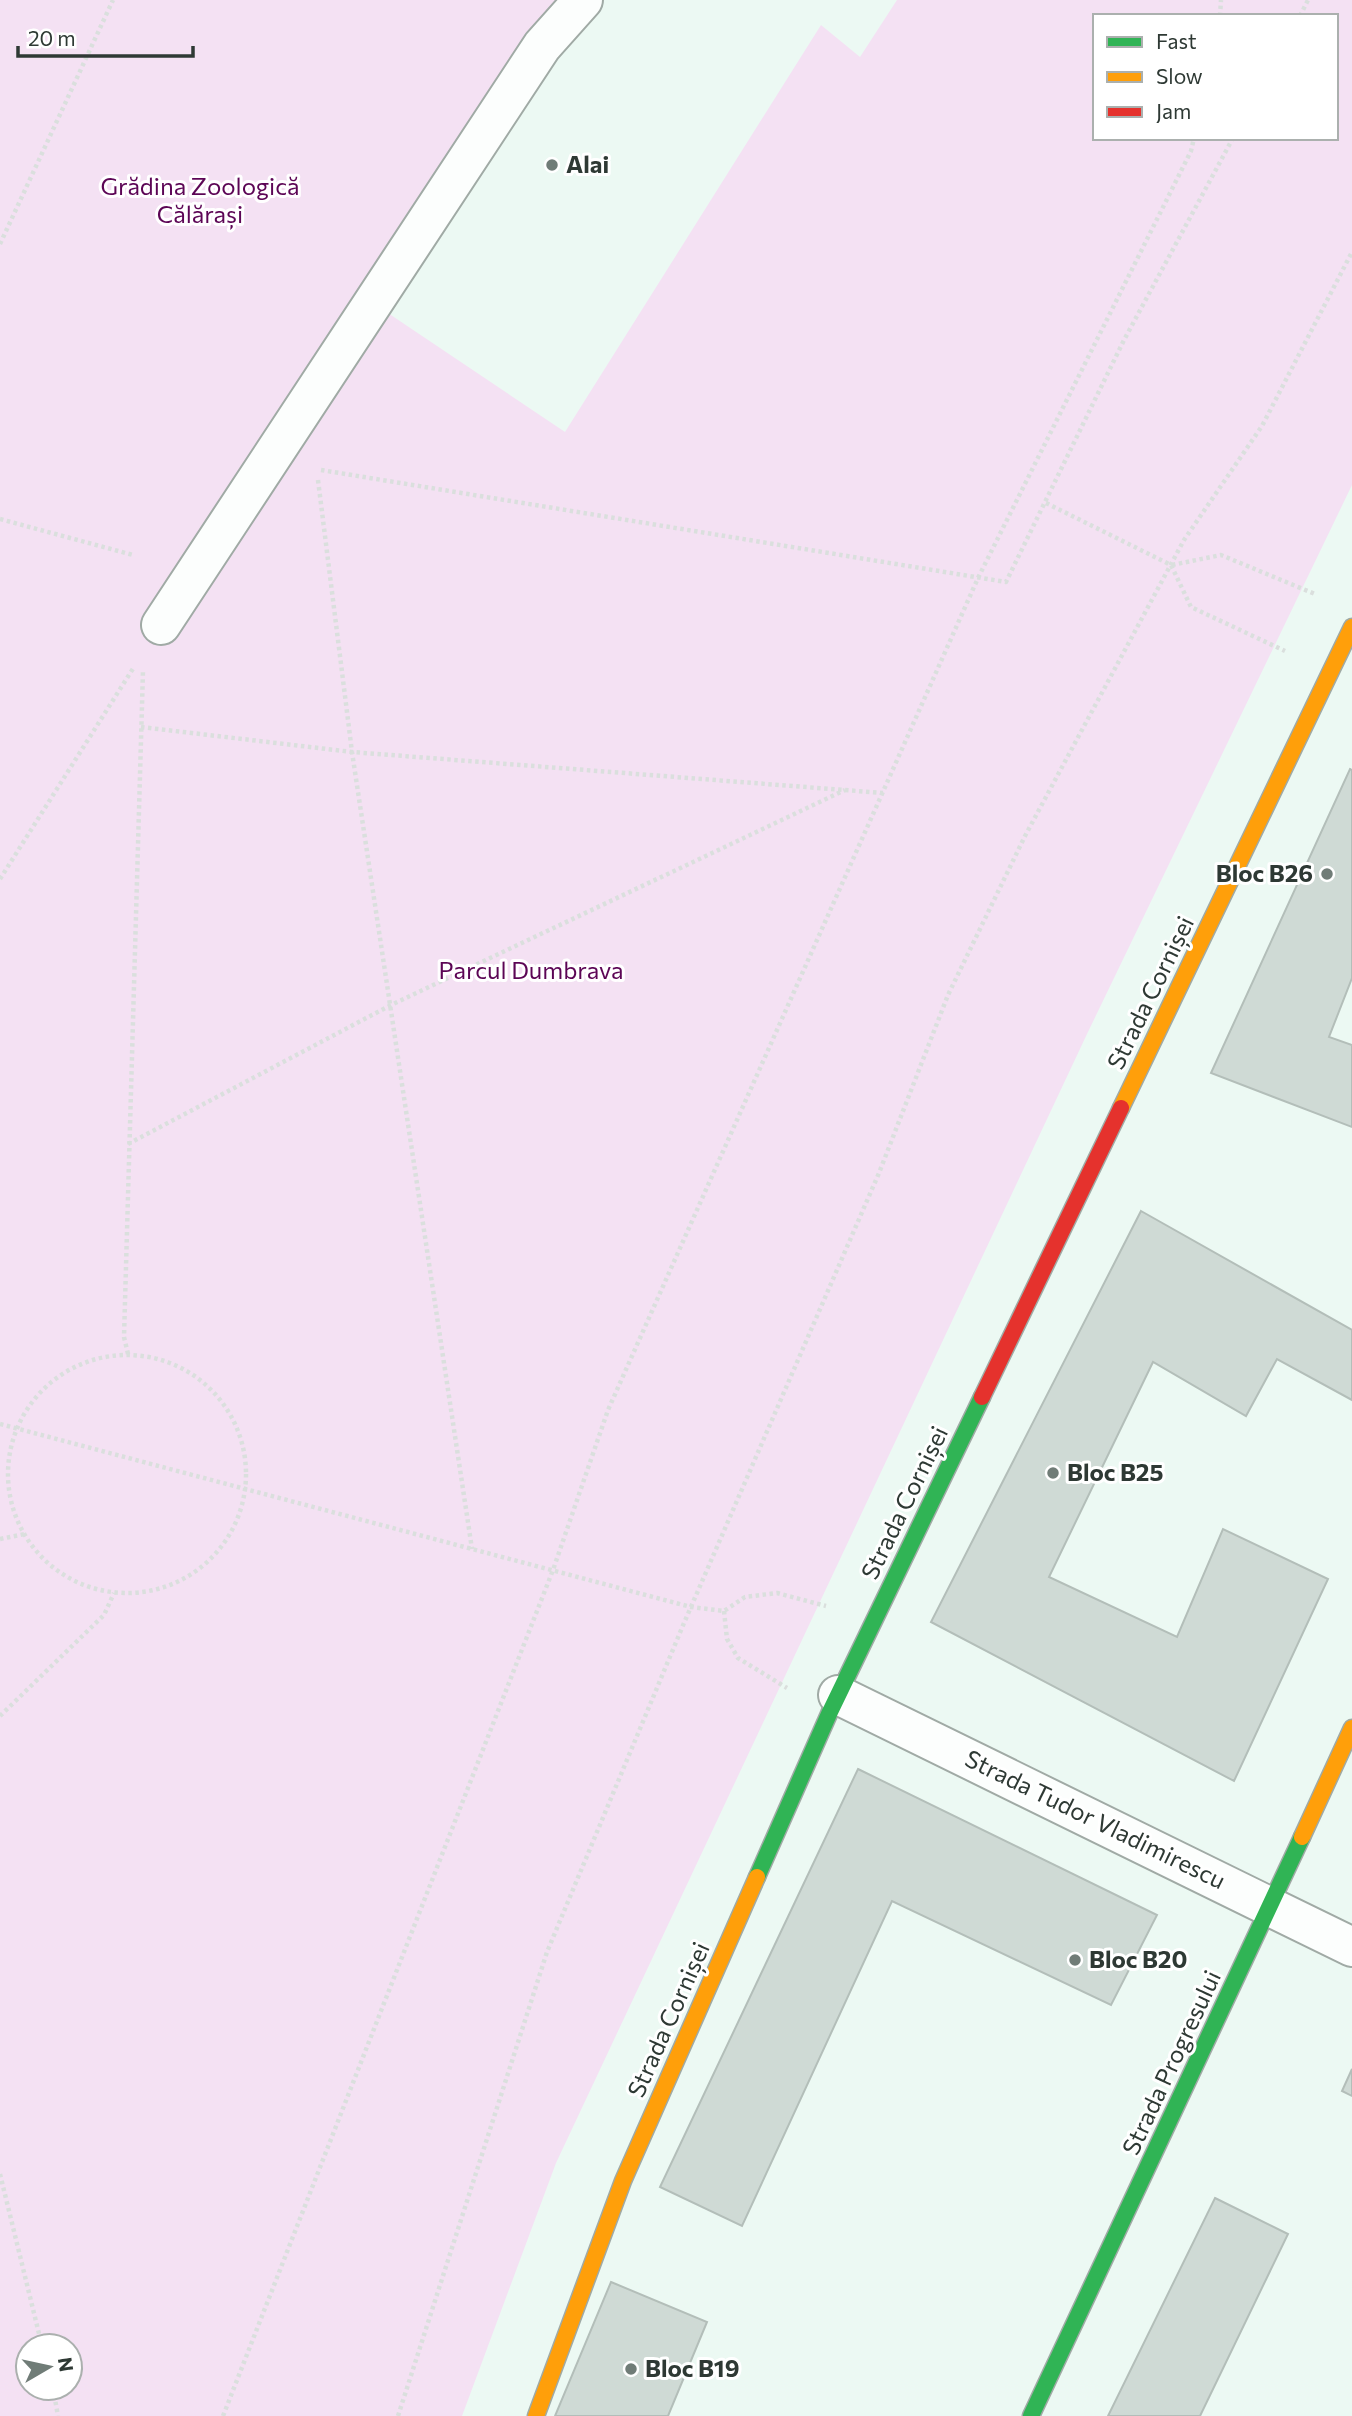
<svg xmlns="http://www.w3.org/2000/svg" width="1352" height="2416" viewBox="0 0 1352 2416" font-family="Commissioner,sans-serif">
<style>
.green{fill:#f4e1f3;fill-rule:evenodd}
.building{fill:#cfdad5;stroke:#b3beb9;stroke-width:2}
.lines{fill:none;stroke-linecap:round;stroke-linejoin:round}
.street-casing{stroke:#a0aaa5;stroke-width:42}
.fast-casing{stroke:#a0aaa5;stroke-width:19}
.slow-casing{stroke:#a0aaa5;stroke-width:19}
.jam-casing{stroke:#a0aaa5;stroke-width:19}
.path{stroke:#dadfdd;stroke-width:4.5;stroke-dasharray:3.5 3.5;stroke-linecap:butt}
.street{stroke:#fcfefd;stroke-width:38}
.fast{stroke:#30b455;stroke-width:16}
.slow{stroke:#ff9f0a;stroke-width:16}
.jam{stroke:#e5322d;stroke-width:16}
.poi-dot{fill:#707c77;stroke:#fff;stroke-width:2.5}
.labels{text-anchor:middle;stroke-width:6;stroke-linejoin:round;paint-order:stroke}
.poi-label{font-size:24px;font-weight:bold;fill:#2e3934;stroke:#fff;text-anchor:start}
.park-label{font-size:24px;fill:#5c0555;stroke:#fff}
.street-label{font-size:24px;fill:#2e3934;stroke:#fff}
</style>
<rect width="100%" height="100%" fill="#ecf9f3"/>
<!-- green -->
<path class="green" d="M 0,0 L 572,0 L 373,303 L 565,432 L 821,25 L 860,57 L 897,0 L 1352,0 L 1352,485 L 1087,1034 L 556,2163 L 462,2416 L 0,2416 ZM 1095,16 L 1336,16 L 1336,138 L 1095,138 ZM 28,2346 L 70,2346 L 70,2388 L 28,2388 Z"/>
<!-- building -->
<g class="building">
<polygon points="1350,769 1352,770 1352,978 1329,1037 1352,1045 1352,1127 1211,1073"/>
<polygon points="1141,1211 1352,1330 1352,1400 1277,1359 1246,1416 1153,1362 1049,1577 1177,1637 1223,1529 1328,1579 1234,1781 931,1622"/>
<polygon points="858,1769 1157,1915 1111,2005 892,1901 742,2226 660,2187"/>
<polygon points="1352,2069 1352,2096 1342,2091"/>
<polygon points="1215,2198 1288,2234 1200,2416 1108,2416"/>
<polygon points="611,2282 707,2322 668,2416 555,2416"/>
</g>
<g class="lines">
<defs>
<g id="street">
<polyline points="161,625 542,46 583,0"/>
<polyline points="838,1695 1352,1947"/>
</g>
<g id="fast">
<polyline points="757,1877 829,1714 982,1397"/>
<polyline points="1031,2416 1302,1837"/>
</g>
<g id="slow">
<polyline points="1121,1108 1352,627"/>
<polyline points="1302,1837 1352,1728"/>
<polyline points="536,2416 623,2181 757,1877"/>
</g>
<polyline id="jam" points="982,1397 1121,1108"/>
</defs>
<!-- street casing -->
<use href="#street" class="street-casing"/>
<!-- fast casing -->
<use href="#fast" class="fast-casing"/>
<!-- slow casing -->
<use href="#slow" class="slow-casing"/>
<!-- jam casing -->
<use href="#jam" class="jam-casing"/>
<!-- path -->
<g class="path">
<polyline points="1220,16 1221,0"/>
<polyline points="1300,16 1308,0"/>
<polyline points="0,244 113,0"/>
<polyline points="321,470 1006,582 1124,340 1233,138"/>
<polyline points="318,480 352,752 472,1549"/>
<polyline points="1046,503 1171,565 1191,607 1285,651"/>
<polyline points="0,519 133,555"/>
<polyline points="1172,565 1221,555 1315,594"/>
<polyline points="141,727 352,752 883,793"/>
<polyline points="0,879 134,667"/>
<polyline points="128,1144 391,1005 845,790"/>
<polyline points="128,1354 124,1337 143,670"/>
<circle cx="127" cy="1474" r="119"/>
<polyline points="0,1424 691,1607 724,1611 745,1597 777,1593 826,1606"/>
<polyline points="0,1539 25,1534"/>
<polyline points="724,1611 727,1639 738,1658 787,1688"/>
<polyline points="0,1716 104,1615 114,1593"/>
<polyline points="0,2174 42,2346"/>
<polyline points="53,2388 58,2416"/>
<polyline points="223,2416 553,1570 608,1410 978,578 1191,151 1194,138"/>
<polyline points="398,2416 547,1952 684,1623 879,1173 948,995 1025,836 1184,540 1262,426 1352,252"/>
</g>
<!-- street -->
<use href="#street" class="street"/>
<!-- fast -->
<use href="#fast" class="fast"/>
<!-- slow -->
<use href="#slow" class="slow"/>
<!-- jam -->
<use href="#jam" class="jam"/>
</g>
<!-- markers -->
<g class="poi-dot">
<circle cx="552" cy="165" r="7"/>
<circle cx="1327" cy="874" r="7"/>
<circle cx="1053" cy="1473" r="7"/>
<circle cx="1075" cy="1960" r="7"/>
<circle cx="631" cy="2369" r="7"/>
</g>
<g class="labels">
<!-- poi labels -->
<g class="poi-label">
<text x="566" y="173">Alai</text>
<text x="1313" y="882" text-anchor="end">Bloc B26</text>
<text x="1067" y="1481">Bloc B25</text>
<text x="1089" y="1968">Bloc B20</text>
<text x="645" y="2377">Bloc B19</text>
</g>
<!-- park labels -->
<g class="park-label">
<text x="200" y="195">Grădina Zoologică<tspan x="200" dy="28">Călărași</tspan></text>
<text x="531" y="979">Parcul Dumbrava</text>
</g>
<!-- street labels -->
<g class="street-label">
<text transform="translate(1151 993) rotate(-64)" y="8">Strada Cornișei</text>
<text transform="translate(905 1503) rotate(-64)" y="8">Strada Cornișei</text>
<text transform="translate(1095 1820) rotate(26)" y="8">Strada Tudor Vladimirescu</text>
<text transform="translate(669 2020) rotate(-66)" y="8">Strada Cornișei</text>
<text transform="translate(1172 2063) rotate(-65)" y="8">Strada Progresului</text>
</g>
</g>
<!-- legend -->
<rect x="1093" y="14" width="245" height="126" fill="#ffffff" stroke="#abb0ae" stroke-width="2"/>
<rect x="1107" y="37" width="35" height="10" fill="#30b455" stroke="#abb0ae" stroke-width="2"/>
<text x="1156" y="49" font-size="21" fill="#2e3934">Fast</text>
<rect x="1107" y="72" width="35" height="10" fill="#ff9f0a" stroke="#abb0ae" stroke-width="2"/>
<text x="1156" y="84" font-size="21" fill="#2e3934">Slow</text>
<rect x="1107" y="107" width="35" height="10" fill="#e5322d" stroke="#abb0ae" stroke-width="2"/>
<text x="1156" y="119" font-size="21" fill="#2e3934">Jam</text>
<!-- north arrow -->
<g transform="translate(49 2367) rotate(81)"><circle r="33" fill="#ffffff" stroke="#abb0ae" stroke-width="2"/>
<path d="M0-5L12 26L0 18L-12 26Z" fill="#707c77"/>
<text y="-10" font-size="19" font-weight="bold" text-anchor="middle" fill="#2e3934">N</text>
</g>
<!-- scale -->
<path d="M18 46v10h175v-10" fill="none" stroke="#2e3934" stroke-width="3.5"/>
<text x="28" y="46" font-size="21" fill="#2e3934" stroke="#ffffff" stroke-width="5" paint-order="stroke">20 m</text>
</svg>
